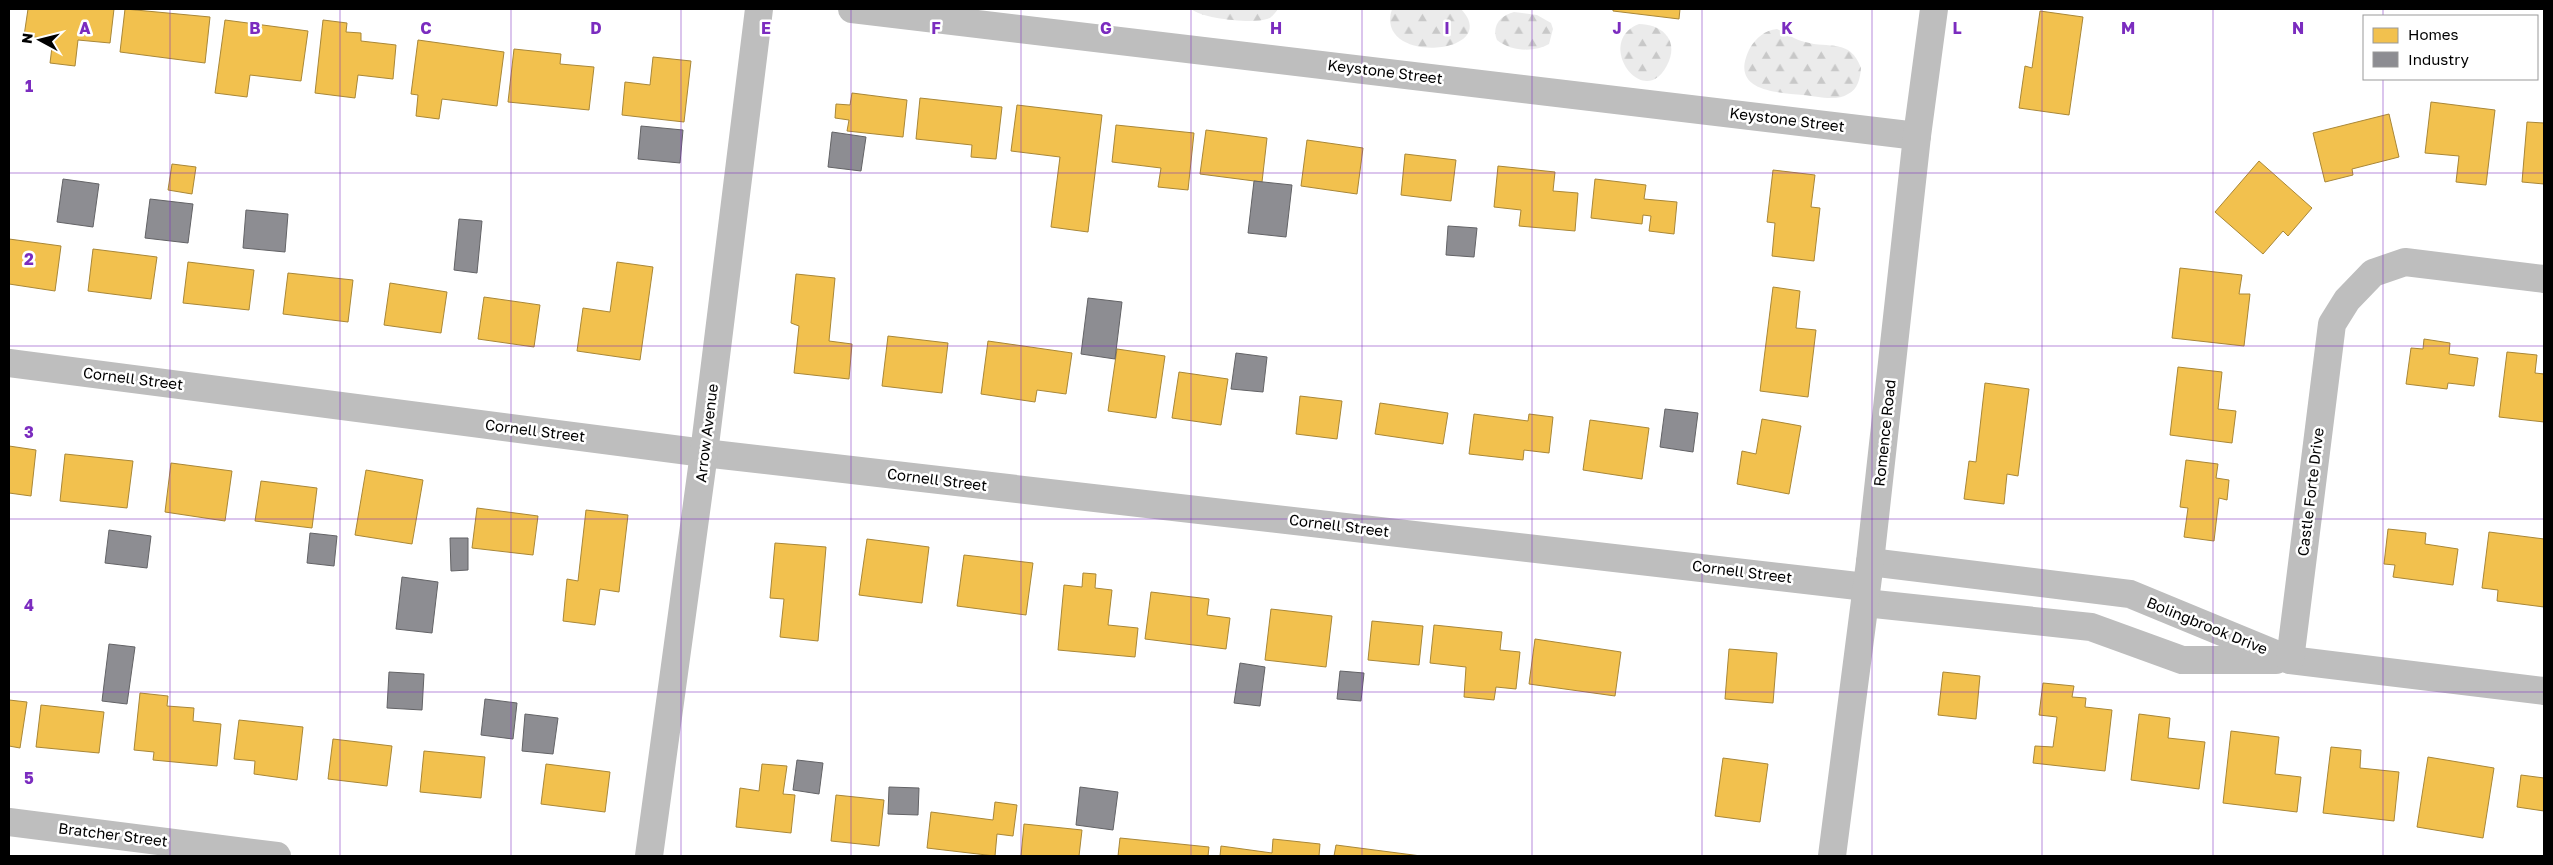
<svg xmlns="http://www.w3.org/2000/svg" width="2553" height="865" viewBox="0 0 2553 865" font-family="'Golos Text',sans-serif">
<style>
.forest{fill:url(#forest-firs)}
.homes{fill:#f2c14e;stroke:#a98737}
.industry{fill:#8d8d92;stroke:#636366}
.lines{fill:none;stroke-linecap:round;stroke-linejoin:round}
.minor{stroke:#bebebe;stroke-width:28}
.tertiary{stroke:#bebebe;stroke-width:28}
.grid{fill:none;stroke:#7b2cbf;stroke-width:1;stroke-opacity:0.55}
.labels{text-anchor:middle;stroke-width:5;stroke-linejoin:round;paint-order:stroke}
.street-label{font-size:15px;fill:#000;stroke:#fff}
.grid-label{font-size:16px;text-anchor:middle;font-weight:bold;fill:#7b2cbf;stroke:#fff;stroke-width:5;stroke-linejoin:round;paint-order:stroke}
</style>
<defs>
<pattern id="forest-firs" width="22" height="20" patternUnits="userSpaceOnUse" patternTransform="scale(1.25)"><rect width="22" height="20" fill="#ebebeb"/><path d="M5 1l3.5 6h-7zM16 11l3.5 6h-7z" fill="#c8c8c8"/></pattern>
</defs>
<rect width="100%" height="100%" fill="#fff"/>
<!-- forest -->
<g class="forest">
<path d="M 1191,9 L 1278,9 C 1275,13 1272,18 1267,19 C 1253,24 1203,19 1191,9 Z"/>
<path d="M 1392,9 L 1461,9 C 1504,55 1373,66 1392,9 Z"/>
<path d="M 1514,12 L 1537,15 L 1551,23 L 1553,29 L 1549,44 C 1534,53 1510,51 1497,40 C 1491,26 1501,15 1514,12 Z"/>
<path d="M 1639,24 C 1660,24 1678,38 1669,61 C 1646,116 1592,42 1639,24 Z"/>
<path d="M 1777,29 C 1786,33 1795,40 1805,42 C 1829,49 1850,38 1861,68 C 1860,79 1858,89 1848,94 C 1836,102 1816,96 1803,95 C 1775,92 1728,91 1750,48 C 1756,38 1765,30 1777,29 Z"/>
</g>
<!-- homes -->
<g class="homes">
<polygon points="28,9 114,9 110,43 78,40 75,66 50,63 53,39 24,36"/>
<polygon points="125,9 210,17 205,63 120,52"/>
<polygon points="1613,9 1680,9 1679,19 1613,11"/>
<polygon points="2040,11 2083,17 2069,115 2019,108 2025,66 2032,68"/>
<polygon points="225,20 308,31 301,81 250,75 247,97 215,93"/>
<polygon points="323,20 347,23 346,32 361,33 361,41 396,45 393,79 358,75 355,98 315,93"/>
<polygon points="418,40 504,52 497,106 442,99 439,119 416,116 418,95 411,94"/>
<polygon points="514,49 561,54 560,64 594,67 589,110 508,102"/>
<polygon points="653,57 691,61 684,122 622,115 625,82 650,85"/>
<polygon points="852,93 907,100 903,137 847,131 849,120 835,118 836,104 850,105"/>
<polygon points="920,98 1002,107 996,159 971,157 972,145 916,139"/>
<polygon points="2431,102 2495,110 2486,185 2456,182 2459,156 2425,153"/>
<polygon points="1017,105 1102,115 1088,232 1051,227 1060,157 1011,151"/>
<polygon points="2389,114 2399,157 2352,169 2353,175 2325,182 2313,133"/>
<polygon points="2527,122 2544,123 2544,184 2522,182"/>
<polygon points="1116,125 1194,133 1188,190 1158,187 1161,168 1112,162"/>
<polygon points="1206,130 1267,138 1262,182 1200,174"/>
<polygon points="1307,140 1363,148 1357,194 1301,186"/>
<polygon points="1405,154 1456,160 1451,201 1401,195"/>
<polygon points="2259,161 2312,208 2288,236 2283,231 2263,254 2215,212"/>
<polygon points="172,164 196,167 192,194 168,190"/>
<polygon points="1498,166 1555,172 1553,191 1578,193 1575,231 1519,226 1521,210 1494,207"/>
<polygon points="1773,170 1815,175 1811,207 1820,208 1814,261 1772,256 1775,223 1767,222"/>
<polygon points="1595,179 1646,185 1644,199 1677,202 1674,234 1649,231 1651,216 1643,215 1642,224 1591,218"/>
<polygon points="9,239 61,246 55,291 9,284"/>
<polygon points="93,249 157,257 151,299 88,291"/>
<polygon points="188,262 254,270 249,310 183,303"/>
<polygon points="617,262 653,267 640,360 577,351 583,308 610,312"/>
<polygon points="2180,268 2242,275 2239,294 2250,294 2244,346 2172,338"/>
<polygon points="288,273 353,280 348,322 283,314"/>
<polygon points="796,274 835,278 829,341 852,344 849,379 794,373 799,326 791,323"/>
<polygon points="390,283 447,292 441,333 384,325"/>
<polygon points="1773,287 1800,291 1796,328 1816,330 1808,397 1760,391"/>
<polygon points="484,297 540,305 534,347 478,339"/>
<polygon points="888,336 948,343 942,393 882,386"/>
<polygon points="2424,339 2450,343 2449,354 2478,358 2474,386 2448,383 2447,389 2406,384 2411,348 2423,349"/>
<polygon points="988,341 1072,353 1066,394 1037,390 1035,402 981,394"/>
<polygon points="1117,349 1165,356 1156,418 1108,411"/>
<polygon points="2507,352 2537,355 2535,373 2544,374 2544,422 2499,417"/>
<polygon points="2178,367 2222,372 2218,409 2236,411 2232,443 2170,435"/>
<polygon points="1179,372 1228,379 1221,425 1172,418"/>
<polygon points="1985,383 2029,389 2018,476 2007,474 2004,504 1964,499 1969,461 1976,462"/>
<polygon points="1300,396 1342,401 1337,439 1296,434"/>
<polygon points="1380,403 1448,413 1443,444 1375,434"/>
<polygon points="1474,414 1528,421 1529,414 1553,417 1549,453 1524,450 1523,460 1469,454"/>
<polygon points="1762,419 1801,426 1789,494 1737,484 1742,451 1756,454"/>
<polygon points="1590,420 1649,428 1642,479 1583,470"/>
<polygon points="9,446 36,450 31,496 9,493"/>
<polygon points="65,454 133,461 127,508 60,501"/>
<polygon points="2186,460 2218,464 2216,478 2229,480 2227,500 2219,498 2214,541 2184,537 2188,508 2180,507"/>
<polygon points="171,463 232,471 225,521 165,512"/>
<polygon points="366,470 423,480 412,544 355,535"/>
<polygon points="261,481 317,488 312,528 255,521"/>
<polygon points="477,508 538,516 533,555 472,548"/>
<polygon points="586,510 628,515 619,592 600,589 595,625 563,621 567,579 578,581"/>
<polygon points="2388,529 2426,533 2425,544 2458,549 2453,585 2393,577 2395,565 2384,564"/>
<polygon points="2489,532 2544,539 2544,607 2497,601 2498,590 2482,588"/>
<polygon points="867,539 929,547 922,603 859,595"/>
<polygon points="775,543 826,547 818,641 780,637 784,599 770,598"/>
<polygon points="964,555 1033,563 1026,615 957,606"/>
<polygon points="1083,573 1096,574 1095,588 1112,590 1108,625 1138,628 1135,657 1058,650 1064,585 1082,587"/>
<polygon points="1151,592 1209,599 1207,615 1230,618 1226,649 1145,639"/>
<polygon points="1271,609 1332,616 1326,667 1265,660"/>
<polygon points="1372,621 1423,626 1419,665 1368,660"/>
<polygon points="1434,625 1502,632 1500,650 1520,652 1516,689 1496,687 1494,700 1464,697 1466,667 1430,663"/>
<polygon points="1535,639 1621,652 1615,696 1529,684"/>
<polygon points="1729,649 1777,653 1773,703 1725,699"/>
<polygon points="1943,672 1980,676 1976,719 1938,715"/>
<polygon points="2043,683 2074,686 2072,697 2086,698 2085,707 2112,710 2105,771 2033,763 2035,746 2053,747 2057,717 2039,715"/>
<polygon points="140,693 168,696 167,706 194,708 193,721 221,724 217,766 153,760 154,752 134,750"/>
<polygon points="9,700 27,702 20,748 9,746"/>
<polygon points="41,705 104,712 99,753 36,747"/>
<polygon points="2139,714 2170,718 2168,738 2205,742 2199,789 2131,780"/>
<polygon points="239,720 303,727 297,780 254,774 255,761 234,759"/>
<polygon points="2231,731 2279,737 2275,774 2301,777 2297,812 2223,803"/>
<polygon points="333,739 392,746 387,786 328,779"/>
<polygon points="2331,747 2361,750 2360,768 2399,772 2394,821 2323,813"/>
<polygon points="424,751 485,757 481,798 420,792"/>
<polygon points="2428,757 2494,768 2483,838 2417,827"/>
<polygon points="1723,758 1768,764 1760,822 1715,816"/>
<polygon points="546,764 610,772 605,812 541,804"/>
<polygon points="762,764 787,766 783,794 795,795 791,833 736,827 740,788 759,791"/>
<polygon points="2521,775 2544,778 2544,811 2517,807"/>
<polygon points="836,795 884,800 879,846 831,841"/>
<polygon points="995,802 1017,805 1013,836 997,834 995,856 927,848 931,812 993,820"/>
<polygon points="1024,824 1082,830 1079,856 1021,856"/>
<polygon points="1120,838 1209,847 1208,856 1118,856"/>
<polygon points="1273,839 1320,844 1319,856 1220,856 1221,846 1272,853"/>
<polygon points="1336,845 1421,856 1334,856"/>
</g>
<!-- industry -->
<g class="industry">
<polygon points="641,126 683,130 680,163 638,159"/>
<polygon points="832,132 866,137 861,171 828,167"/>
<polygon points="63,179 99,184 93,227 57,222"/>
<polygon points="1254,181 1292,185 1286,237 1248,233"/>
<polygon points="150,199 193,204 188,243 145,238"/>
<polygon points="246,210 288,214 285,252 243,248"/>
<polygon points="459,219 482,221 477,273 454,270"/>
<polygon points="1448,226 1477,228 1474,257 1446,255"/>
<polygon points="1088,298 1122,302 1115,359 1081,354"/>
<polygon points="1236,353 1267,357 1263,392 1231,389"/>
<polygon points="1665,409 1698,413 1693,452 1660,447"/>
<polygon points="109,530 151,536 147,568 105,563"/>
<polygon points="310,533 337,536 334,566 307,563"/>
<polygon points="450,538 468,538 468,570 451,571"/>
<polygon points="402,577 438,582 432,633 396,629"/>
<polygon points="109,644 135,647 127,704 102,701"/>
<polygon points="1240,663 1265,667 1260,706 1234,703"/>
<polygon points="1340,671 1364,673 1361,701 1337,699"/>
<polygon points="389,672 424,674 422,710 387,708"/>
<polygon points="485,699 517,703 513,739 481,735"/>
<polygon points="525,714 558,718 553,754 522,751"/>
<polygon points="797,760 823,763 819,794 793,790"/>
<polygon points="889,787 919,788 918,815 888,814"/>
<polygon points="1080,787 1118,792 1113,830 1076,825"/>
</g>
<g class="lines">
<!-- minor -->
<g class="minor">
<polyline points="852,9 1917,136"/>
<polyline points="9,363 704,453 1866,587"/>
<polyline points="1870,562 2130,594 2290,660 2544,691"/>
<polyline points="1865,603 2091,627 2182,660 2276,660"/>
<polyline points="2290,660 2332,324 2347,300 2373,273 2405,262 2544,279"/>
<polyline points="9,822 277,856"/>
<polyline points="649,856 704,453 759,9"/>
</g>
<!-- tertiary -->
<polyline class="tertiary" points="1832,856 1870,562 1917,136 1934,9"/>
</g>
<!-- grid -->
<path class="grid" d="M 170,9 L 170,856M 340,9 L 340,856M 511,9 L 511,856M 681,9 L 681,856M 851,9 L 851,856M 1021,9 L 1021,856M 1191,9 L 1191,856M 1362,9 L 1362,856M 1532,9 L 1532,856M 1702,9 L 1702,856M 1872,9 L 1872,856M 2042,9 L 2042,856M 2213,9 L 2213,856M 2383,9 L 2383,16M 2383,79 L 2383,856M 9,173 L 2544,173M 9,346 L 2544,346M 9,519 L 2544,519M 9,692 L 2544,692"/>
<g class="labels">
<!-- street labels -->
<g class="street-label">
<text transform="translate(1385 72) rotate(7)" y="5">Keystone Street</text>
<text transform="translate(1787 120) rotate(7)" y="5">Keystone Street</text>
<text transform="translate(133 379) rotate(7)" y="5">Cornell Street</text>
<text transform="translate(535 431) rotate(7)" y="5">Cornell Street</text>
<text transform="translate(707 433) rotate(-83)" y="5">Arrow Avenue</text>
<text transform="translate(1885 433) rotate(-84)" y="5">Romence Road</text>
<text transform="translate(937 480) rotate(7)" y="5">Cornell Street</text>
<text transform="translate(2311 492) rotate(-83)" y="5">Castle Forte Drive</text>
<text transform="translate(1339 526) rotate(7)" y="5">Cornell Street</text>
<text transform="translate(1742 572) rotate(7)" y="5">Cornell Street</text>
<text transform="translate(2207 626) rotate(22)" y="5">Bolingbrook Drive</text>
<text transform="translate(113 835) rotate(7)" y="5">Bratcher Street</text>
</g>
</g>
<g class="grid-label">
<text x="85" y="34">A</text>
<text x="255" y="34">B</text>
<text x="426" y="34">C</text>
<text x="596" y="34">D</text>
<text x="766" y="34">E</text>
<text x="936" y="34">F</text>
<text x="1106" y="34">G</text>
<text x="1276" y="34">H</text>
<text x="1447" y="34">I</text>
<text x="1617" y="34">J</text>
<text x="1787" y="34">K</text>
<text x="1957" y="34">L</text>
<text x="2128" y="34">M</text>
<text x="2298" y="34">N</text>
<text x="29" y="92">1</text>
<text x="29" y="265">2</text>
<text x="29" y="438">3</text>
<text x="29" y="611">4</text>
<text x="29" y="784">5</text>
</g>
<!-- border -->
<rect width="2553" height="865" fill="none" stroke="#000000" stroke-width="20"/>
<!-- legend -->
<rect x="2363" y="15" width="175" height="65" fill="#ffffff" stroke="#999999"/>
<rect x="2373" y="28" width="25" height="15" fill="#f2c14e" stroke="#999999"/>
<text x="2408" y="40" font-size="15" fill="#000000">Homes</text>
<rect x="2373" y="52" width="25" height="15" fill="#8d8d92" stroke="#999999"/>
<text x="2408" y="65" font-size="15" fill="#000000">Industry</text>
<!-- north arrow -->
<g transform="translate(40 40) rotate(277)" stroke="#ffffff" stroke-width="4" paint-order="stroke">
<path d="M0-4L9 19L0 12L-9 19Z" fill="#000000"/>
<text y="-8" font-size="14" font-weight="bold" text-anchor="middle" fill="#000000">N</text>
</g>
</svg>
